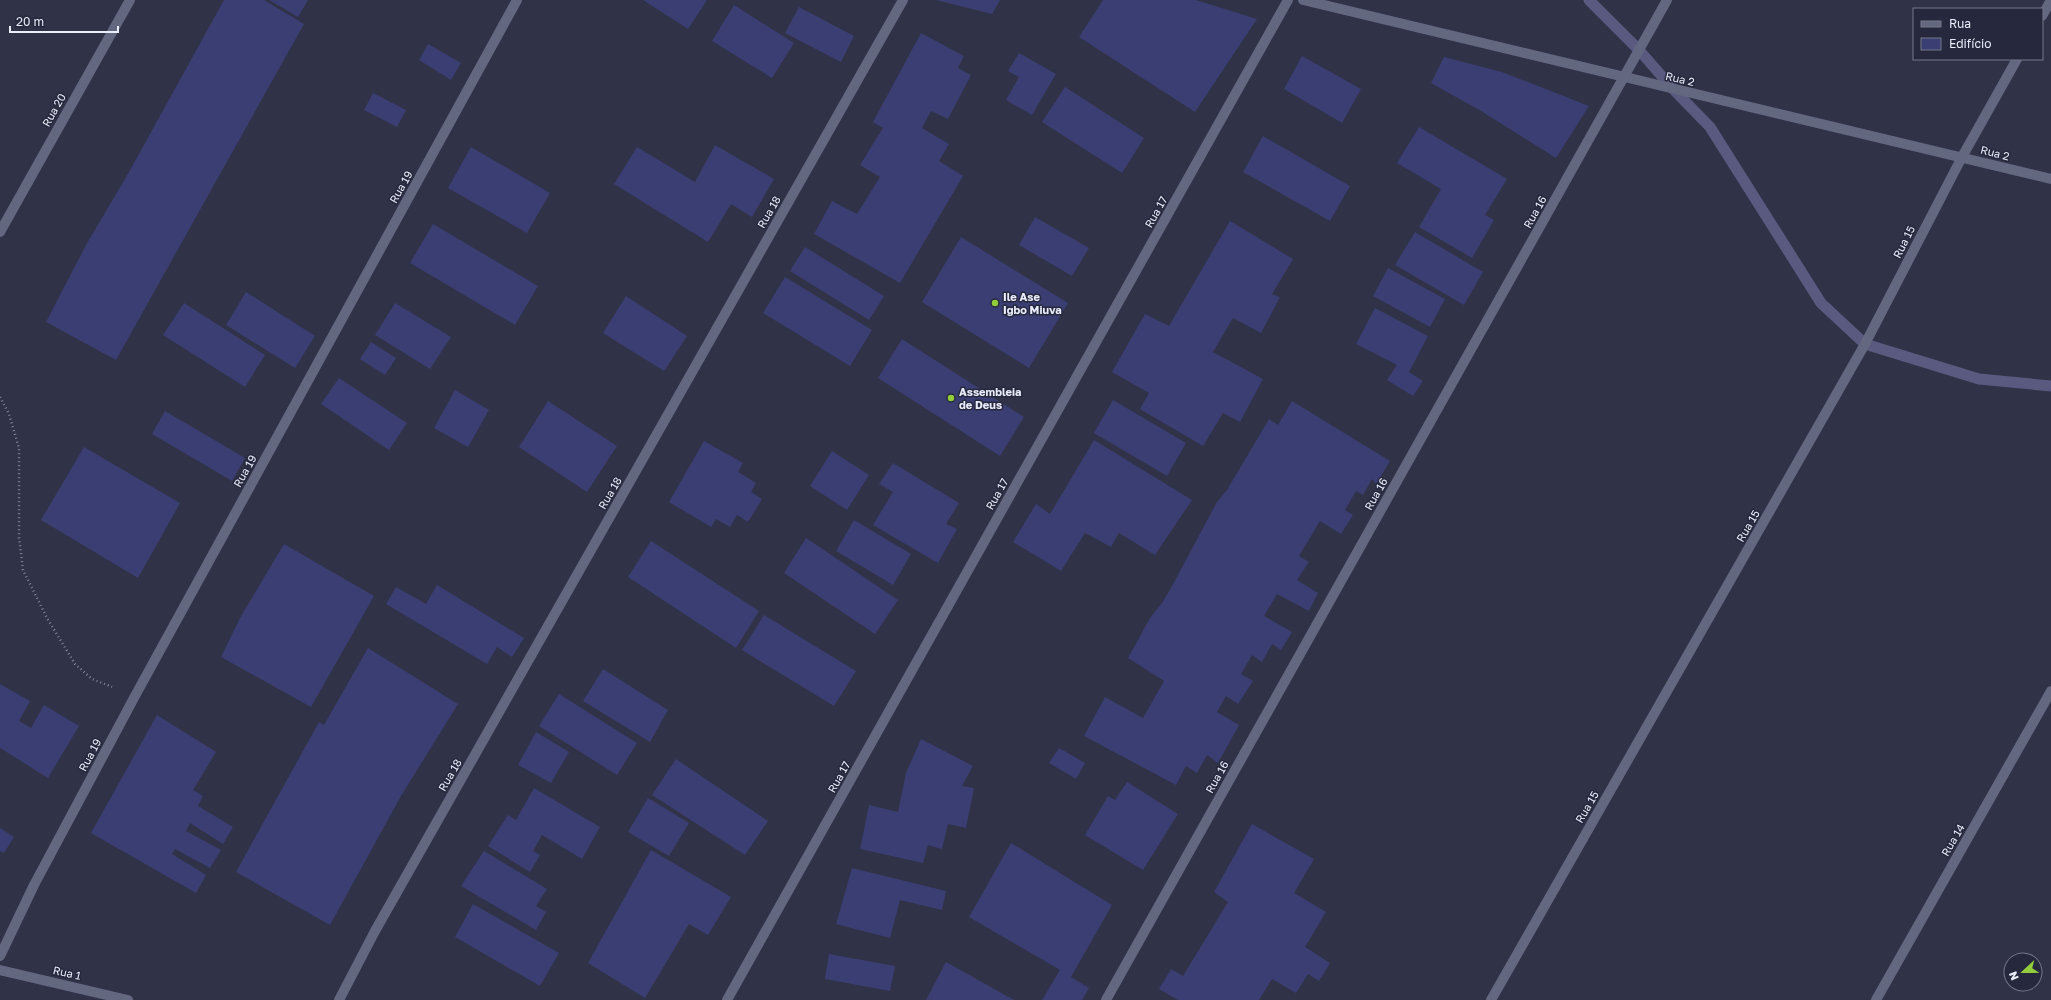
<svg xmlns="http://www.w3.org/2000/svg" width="2051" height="1000" viewBox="0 0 2051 1000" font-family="'Golos Text',sans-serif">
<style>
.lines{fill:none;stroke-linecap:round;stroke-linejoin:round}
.stream{stroke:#5a5a80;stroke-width:11}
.building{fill:#3b3e72}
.path{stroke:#828496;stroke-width:2.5;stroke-dasharray:1 3;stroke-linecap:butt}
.minor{stroke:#646780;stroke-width:10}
.poi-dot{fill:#93cc3d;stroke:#26283d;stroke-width:1.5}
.labels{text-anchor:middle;stroke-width:3;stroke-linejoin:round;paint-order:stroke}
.street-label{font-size:11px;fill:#eaedfb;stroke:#26283d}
.poi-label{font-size:11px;font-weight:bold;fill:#eaedfb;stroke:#26283d;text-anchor:start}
</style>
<rect width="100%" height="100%" fill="#303247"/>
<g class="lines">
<!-- stream -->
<polyline class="stream" points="1589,0 1639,50 1673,89 1710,127 1821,303 1865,344 1979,379 2051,386"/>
</g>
<!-- building -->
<g class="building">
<polygon points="224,0 264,0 304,24 116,360 46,322 86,245 129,172"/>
<polygon points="269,0 308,0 298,17"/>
<polygon points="643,0 707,0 688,29"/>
<polygon points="936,0 1000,0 992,14"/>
<polygon points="1103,0 1196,0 1257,19 1195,112 1079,37"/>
<polygon points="734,5 794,43 772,78 712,41"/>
<polygon points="799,7 854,36 841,62 785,33"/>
<polygon points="921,33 964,56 958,68 971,75 948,119 931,111 922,128 949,144 939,161 963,176 900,283 814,234 832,201 857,214 880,177 860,165 883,128 873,122"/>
<polygon points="428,44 461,63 451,80 419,60"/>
<polygon points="1019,53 1056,74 1032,115 1006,100 1019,77 1008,71"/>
<polygon points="1302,56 1361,89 1342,123 1284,89"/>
<polygon points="1444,57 1502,72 1589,106 1556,158 1481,111 1431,83"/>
<polygon points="1065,87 1144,138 1122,173 1042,122"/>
<polygon points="373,93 406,110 397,127 364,110"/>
<polygon points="1419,127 1507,179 1485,215 1494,220 1472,258 1419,227 1441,189 1397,163"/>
<polygon points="1263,136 1350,186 1330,221 1243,172"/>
<polygon points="715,145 774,179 752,217 731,204 708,242 614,184 637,147 695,182"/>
<polygon points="471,147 550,193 527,233 448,188"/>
<polygon points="1035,217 1089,248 1072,276 1019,245"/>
<polygon points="1230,221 1293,259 1272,294 1280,297 1261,333 1233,318 1213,352 1263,379 1240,422 1223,413 1203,446 1140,409 1149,393 1112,372 1145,314 1169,326"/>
<polygon points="433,224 538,286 515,325 410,263"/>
<polygon points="1415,232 1483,272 1464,305 1395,265"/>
<polygon points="961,237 1068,303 1029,368 922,302"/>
<polygon points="805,247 884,296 869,320 790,271"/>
<polygon points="1388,268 1445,299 1430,327 1373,296"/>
<polygon points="785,277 872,330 850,366 763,313"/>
<polygon points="246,292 315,336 295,368 226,325"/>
<polygon points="626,296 687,336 664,371 603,333"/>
<polygon points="184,303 265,355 245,387 163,335"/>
<polygon points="395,303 451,337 430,369 375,335"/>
<polygon points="1375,308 1428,336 1409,372 1423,381 1413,396 1387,380 1397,365 1356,344"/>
<polygon points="902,339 1024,417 1000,456 878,378"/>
<polygon points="371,342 396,358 385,375 360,359"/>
<polygon points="339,378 407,423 389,450 321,404"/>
<polygon points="455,390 489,410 468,447 434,428"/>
<polygon points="1113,400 1186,443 1167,476 1094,433"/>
<polygon points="548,401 617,446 587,492 519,447"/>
<polygon points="1292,401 1390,461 1376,484 1372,479 1363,495 1356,491 1345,510 1353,515 1341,534 1320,521 1299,556 1309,562 1297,580 1318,593 1309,611 1277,594 1264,616 1292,632 1281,650 1272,644 1262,662 1252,655 1241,674 1253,681 1238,704 1226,696 1217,712 1239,725 1218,763 1207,755 1197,773 1186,766 1176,785 1084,736 1105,697 1143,718 1164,681 1128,658 1150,618 1162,603 1172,586 1217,502 1227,490 1269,419 1278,425"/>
<polygon points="165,411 245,458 232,481 152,434"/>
<polygon points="1094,440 1192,500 1155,555 1119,533 1111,547 1085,533 1061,571 1013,542 1036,504 1050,514"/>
<polygon points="704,441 743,463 738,472 756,483 751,492 762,499 748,522 737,515 730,527 716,519 711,527 669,502"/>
<polygon points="84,447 180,503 138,578 41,520"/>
<polygon points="832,451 869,475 847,510 810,486"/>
<polygon points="893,463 959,503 946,524 957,529 938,563 873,525 893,492 879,484"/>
<polygon points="854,520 911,554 893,585 836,551"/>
<polygon points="806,538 898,600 875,634 784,573"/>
<polygon points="651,541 759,611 736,648 628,577"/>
<polygon points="284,544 374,596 311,707 221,657 240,618"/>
<polygon points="437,585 524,638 512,657 497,647 487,664 386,604 396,587 426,604"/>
<polygon points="764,615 856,671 834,706 742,650"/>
<polygon points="368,648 458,704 401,796 330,925 236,872 319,722 324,725"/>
<polygon points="603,669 668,710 650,742 583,701"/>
<polygon points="0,684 30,701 19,721 31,728 44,705 79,726 48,778 0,748"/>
<polygon points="559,694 637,743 617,775 539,726"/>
<polygon points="157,715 216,752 193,790 203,796 198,806 233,827 223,844 190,823 186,831 221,850 210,868 175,849 172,854 206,875 196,893 91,833"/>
<polygon points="536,732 569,752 551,783 518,765"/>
<polygon points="921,739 973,766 962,786 974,788 966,828 948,824 942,849 928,845 923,863 860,849 869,805 898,812 906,773"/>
<polygon points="1059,748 1085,763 1076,779 1049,763"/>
<polygon points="676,759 768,821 745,855 652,795"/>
<polygon points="1127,782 1178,814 1143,870 1085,835 1108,796 1115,800"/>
<polygon points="534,788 600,827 582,859 542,835 533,851 540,855 530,872 488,846 508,815 516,820"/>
<polygon points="648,798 689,823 669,856 628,832"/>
<polygon points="1252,824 1314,859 1294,893 1326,912 1305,947 1330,963 1319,981 1308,974 1296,993 1272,979 1259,1000 1178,1000 1159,989 1171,969 1183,976 1228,902 1214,892"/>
<polygon points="0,828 14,837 4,853 0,851"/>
<polygon points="1011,843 1112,905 1071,977 1089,988 1082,1000 1042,1000 1060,970 969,917"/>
<polygon points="651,850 731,897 708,935 689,924 645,998 588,963"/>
<polygon points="484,851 547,889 536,906 546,912 536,930 461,886"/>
<polygon points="852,868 946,891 942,910 900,900 890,938 836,924"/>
<polygon points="473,904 559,953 540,986 455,937"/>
<polygon points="829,954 895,966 890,991 825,979"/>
<polygon points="946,962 1014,1000 926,1000"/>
</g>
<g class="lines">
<!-- path -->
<polyline class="path" points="0,397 9,414 19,448 19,537 23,570 47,618 75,664 92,679 112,687"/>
<!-- minor -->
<g class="minor">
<polyline points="1303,0 2051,179"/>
<polyline points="2042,16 2051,0"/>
<polyline points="0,232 130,0"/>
<polyline points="0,956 34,885 135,696 517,0"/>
<polyline points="0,970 128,1000"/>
<polyline points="339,1000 375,931 903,0"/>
<polyline points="727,1000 1288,0"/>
<polyline points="1106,1000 1667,0"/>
<polyline points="1491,1000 1865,344 1962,157 2017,59"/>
<polyline points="1876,1000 2051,691"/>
</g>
</g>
<!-- markers -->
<g class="poi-dot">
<circle cx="995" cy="303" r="4"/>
<circle cx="951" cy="398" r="4"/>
</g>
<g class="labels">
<!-- street labels -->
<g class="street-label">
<text transform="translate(1680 79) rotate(13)" y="4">Rua 2</text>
<text transform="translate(54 110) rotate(-61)" y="4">Rua 20</text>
<text transform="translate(1995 153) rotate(14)" y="4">Rua 2</text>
<text transform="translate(401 187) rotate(-61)" y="4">Rua 19</text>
<text transform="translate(769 212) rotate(-60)" y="4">Rua 18</text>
<text transform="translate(1156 212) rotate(-61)" y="4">Rua 17</text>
<text transform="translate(1535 212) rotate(-61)" y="4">Rua 16</text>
<text transform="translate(1904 242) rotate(-63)" y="4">Rua 15</text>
<text transform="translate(245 471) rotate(-61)" y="4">Rua 19</text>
<text transform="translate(610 493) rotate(-60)" y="4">Rua 18</text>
<text transform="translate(997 494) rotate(-61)" y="4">Rua 17</text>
<text transform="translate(1376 494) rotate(-61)" y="4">Rua 16</text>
<text transform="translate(1748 526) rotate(-60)" y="4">Rua 15</text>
<text transform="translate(90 755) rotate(-62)" y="4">Rua 19</text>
<text transform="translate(450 775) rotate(-60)" y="4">Rua 18</text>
<text transform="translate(839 777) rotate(-61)" y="4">Rua 17</text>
<text transform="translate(1217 777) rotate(-61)" y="4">Rua 16</text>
<text transform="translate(1587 807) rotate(-60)" y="4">Rua 15</text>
<text transform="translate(1953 840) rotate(-60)" y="4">Rua 14</text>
<text transform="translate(67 973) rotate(13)" y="4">Rua 1</text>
</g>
<!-- poi labels -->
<g class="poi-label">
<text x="1003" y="301">Ile Ase<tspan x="1003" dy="13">Igbo Miuva</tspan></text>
<text x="959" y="396">Assembleia<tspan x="959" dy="13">de Deus</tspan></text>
</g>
</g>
<!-- legend -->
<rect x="1913" y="8" width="130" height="52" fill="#26283d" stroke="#747789"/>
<rect x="1921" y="21" width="20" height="6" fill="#646780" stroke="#747789"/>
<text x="1949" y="28" font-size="12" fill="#eaedfb">Rua</text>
<rect x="1921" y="38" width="20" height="12" fill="#3b3e72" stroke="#747789"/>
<text x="1949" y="48" font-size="12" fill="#eaedfb">Edifício</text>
<!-- north arrow -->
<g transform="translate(2023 972) rotate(248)"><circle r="19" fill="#26283d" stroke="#747789"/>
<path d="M0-3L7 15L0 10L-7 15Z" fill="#93cc3d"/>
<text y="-6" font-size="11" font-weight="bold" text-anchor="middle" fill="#eaedfb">N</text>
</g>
<!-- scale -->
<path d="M10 26v6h108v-6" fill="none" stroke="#eaedfb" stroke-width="2"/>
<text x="16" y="26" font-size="12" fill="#eaedfb" stroke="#26283d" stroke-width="3" paint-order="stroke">20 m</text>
</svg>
